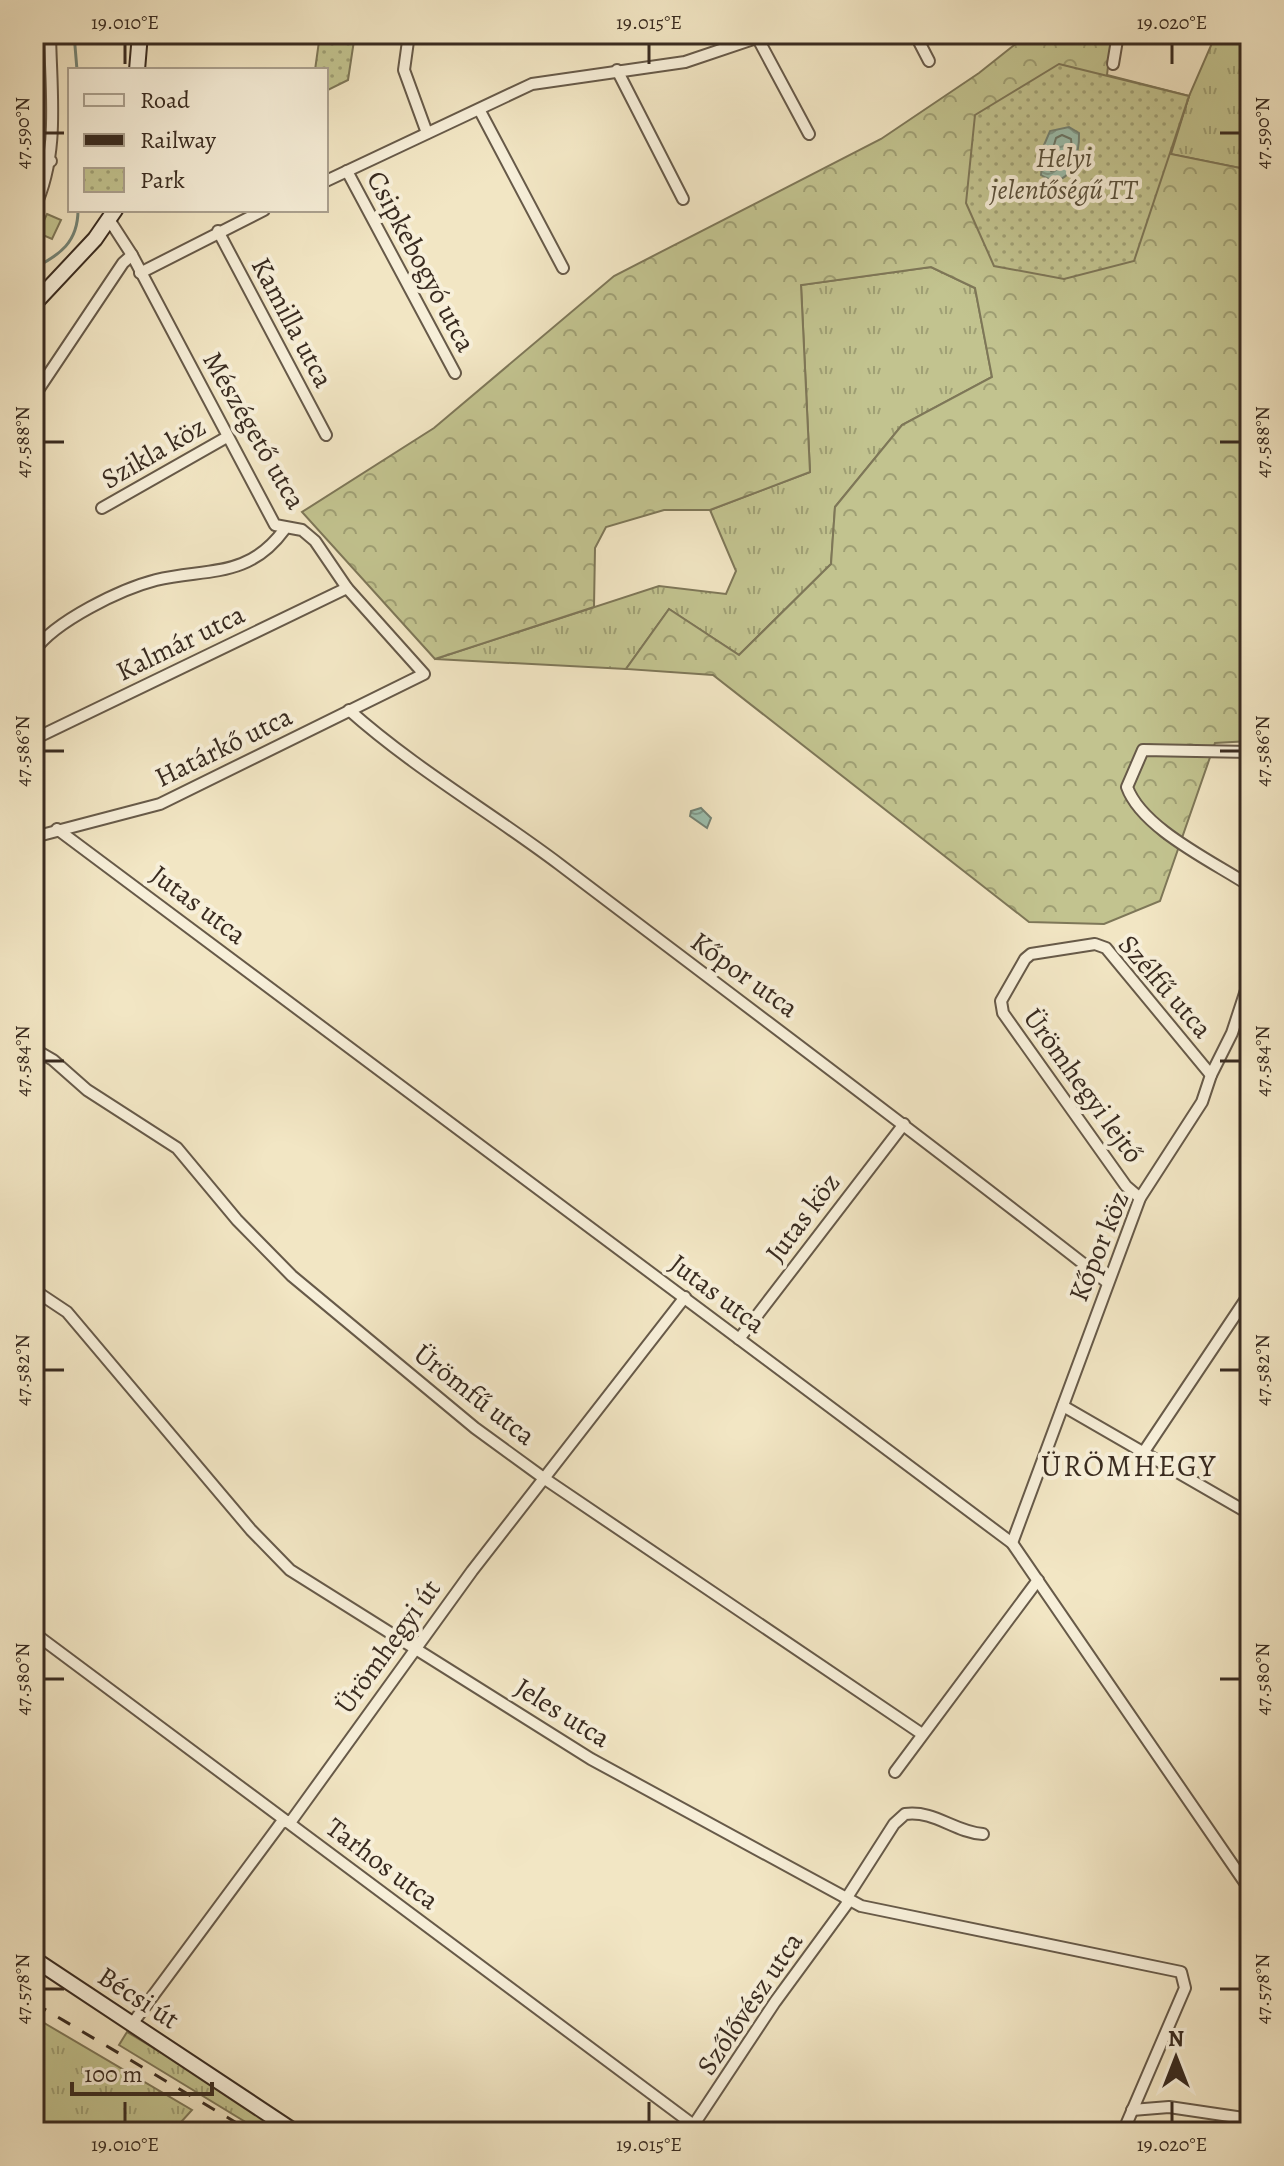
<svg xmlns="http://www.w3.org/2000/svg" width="1284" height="2166" viewBox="0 0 1284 2166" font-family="Alegreya,serif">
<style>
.grass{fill:url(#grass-tufts);stroke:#7e7758;stroke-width:2}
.forest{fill:url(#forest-crowns);stroke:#7e7758;stroke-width:2}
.park{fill:url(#park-dots);stroke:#7e7758;stroke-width:2}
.garden{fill:#c2c38f;stroke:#7e7758;stroke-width:2}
.water{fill:url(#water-waves);stroke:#748476;stroke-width:2}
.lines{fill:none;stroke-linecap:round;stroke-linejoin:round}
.shore{stroke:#6a7668;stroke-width:2}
.stream{stroke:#748476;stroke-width:3}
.street-casing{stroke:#675a49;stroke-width:14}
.secondary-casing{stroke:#392b20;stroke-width:18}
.street{stroke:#f7efd9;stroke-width:10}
.secondary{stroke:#f7efd9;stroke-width:14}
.rail{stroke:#392b20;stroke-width:3;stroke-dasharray:14 14;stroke-linecap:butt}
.ticks{fill:none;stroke:#392b20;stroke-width:3}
.labels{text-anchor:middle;stroke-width:8;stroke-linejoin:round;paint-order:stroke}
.park-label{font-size:28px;font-style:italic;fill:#5b513c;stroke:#f7efd9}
.street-label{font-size:28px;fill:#392b20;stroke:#f7efd9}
.neighbourhood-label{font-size:30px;letter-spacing:2px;fill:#392b20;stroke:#f7efd9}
.neatline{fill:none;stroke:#392b20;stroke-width:3}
.ticks-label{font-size:20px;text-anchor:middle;fill:#392b20}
</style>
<defs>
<pattern id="grass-tufts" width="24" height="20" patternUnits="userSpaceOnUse" patternTransform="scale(2)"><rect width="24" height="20" fill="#c2c38f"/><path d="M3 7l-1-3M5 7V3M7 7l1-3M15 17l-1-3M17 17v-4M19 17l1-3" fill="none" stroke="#9f9f74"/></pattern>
<pattern id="forest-crowns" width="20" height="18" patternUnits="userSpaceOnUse" patternTransform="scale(2)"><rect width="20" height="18" fill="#c2c38f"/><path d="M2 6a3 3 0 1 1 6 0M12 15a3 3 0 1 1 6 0" fill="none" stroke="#9f9f74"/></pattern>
<pattern id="park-dots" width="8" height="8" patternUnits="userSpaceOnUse" patternTransform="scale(2)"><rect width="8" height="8" fill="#c2c38f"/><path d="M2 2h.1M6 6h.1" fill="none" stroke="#9f9f74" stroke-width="1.8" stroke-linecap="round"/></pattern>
<pattern id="water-waves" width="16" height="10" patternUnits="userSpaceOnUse" patternTransform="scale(2)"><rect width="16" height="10" fill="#9cc0af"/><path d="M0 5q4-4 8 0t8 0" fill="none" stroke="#809c8e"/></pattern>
</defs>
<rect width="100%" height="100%" fill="#f2e6c4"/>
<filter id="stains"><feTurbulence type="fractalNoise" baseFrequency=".0025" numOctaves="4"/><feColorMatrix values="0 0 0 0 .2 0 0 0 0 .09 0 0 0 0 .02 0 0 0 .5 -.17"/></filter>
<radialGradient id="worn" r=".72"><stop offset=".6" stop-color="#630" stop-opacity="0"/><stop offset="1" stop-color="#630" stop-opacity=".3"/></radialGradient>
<!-- grass -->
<g class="grass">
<polygon points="1216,34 1250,34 1250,170 1170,154 1189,96"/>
<polygon points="931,267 975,288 992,377 902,425 835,507 831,564 739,655 669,609 626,669 435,659 659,586 726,594 736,571 710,510 810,472 801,285"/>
<polygon points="34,2017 192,2110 172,2132 34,2132"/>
<polygon points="127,2032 205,2079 281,2132 262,2132 119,2045"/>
</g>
<!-- forest -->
<polygon class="forest" points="1028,34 1083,34 1111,41 1107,75 1189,96 1171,154 1250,170 1250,741 1215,743 1160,901 1104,924 1029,922 713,675 626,669 669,609 739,655 831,564 835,507 902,425 992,377 975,288 931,267 801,285 810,472 710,510 664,510 606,527 595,548 594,607 435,659 302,512 434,428 614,276 881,139 979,73"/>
<!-- park -->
<g class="park">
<polygon points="320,34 355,34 348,80 326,91 326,70 315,70"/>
<polygon points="1059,64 1189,96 1134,261 1064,279 994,266 966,203 975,115"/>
</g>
<!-- garden -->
<polygon class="garden" points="47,214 61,220 52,239 38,233"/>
<!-- water -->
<g class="water">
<path d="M 1069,127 L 1079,133 C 1080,154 1070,194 1041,175 L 1044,145 L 1050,131 Z"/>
<polygon points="701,808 711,818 707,828 690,816 691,811"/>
</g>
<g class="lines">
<!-- shore -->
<polygon class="shore" points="1062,135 1071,139 1072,149 1064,167 1051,171 1048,166 1056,138"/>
<!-- stream -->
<g class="stream">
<polyline points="74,34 77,70"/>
<path d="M 34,268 C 60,255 78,242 78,210"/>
</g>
<defs>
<g id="street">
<polyline points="409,34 404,70 427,133"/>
<polyline points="915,34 929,61"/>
<polyline points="757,37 809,134"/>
<polyline points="1113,64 1118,34"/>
<polyline points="617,70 683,199"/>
<polyline points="480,111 563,268"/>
<polyline points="34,156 51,161"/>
<polyline points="347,171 455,373"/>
<polyline points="326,181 532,84 685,62 768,34"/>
<path d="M 34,209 C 60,154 51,94 50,34"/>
<polyline points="218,231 326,435"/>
<polyline points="140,273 264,210"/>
<polyline points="34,396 123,263 132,255"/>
<polyline points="102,508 227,437"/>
<path d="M 34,651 C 55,621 121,589 156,580 C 206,568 248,579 284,530"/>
<path d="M 349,710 C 414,768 490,812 559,864 C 742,1003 927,1141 1108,1283"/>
<polyline points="34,739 347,588"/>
<path d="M 1250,752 L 1143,750 L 1127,787 C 1142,829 1214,862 1250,886"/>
<polyline points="57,829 1012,1543 1250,1890"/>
<polyline points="34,837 160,804 424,674 347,588 315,541 302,530 275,525 132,255 110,221"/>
<polyline points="34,1049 53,1060 87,1090 177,1148 237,1220 292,1276 475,1428 545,1479 922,1734"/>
<polyline points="1140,1198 1126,1186 1003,1013 1001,1001 1025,959 1031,954 1095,944 1106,948 1211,1075"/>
<polyline points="34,1290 67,1312 251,1530 290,1570 591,1759 861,1906 1181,1972 1185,1988 1123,2132"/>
<polyline points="739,1339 904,1124"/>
<polyline points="1063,1406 1250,1514"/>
<polyline points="1145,1450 1250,1293"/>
<polyline points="1012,1543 1140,1198 1202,1102 1211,1075 1232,1033 1250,978"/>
<polyline points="34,1633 703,2132"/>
<polyline points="895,1772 1038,1580"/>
<path d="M 846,1899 L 894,1824 L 905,1814 C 935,1810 954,1832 983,1834"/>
<polyline points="132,2024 281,1823 292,1820 472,1571 685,1297"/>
<polyline points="1132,2110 1169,2107 1250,2119"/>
<polyline points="689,2132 775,2002 849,1901"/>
</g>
<g id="secondary">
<polyline points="137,70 140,34"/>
<polyline points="34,304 95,239 115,210"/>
<polyline points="34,1959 295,2132"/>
</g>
</defs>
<!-- street casing -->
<use href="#street" class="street-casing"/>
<!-- secondary casing -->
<use href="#secondary" class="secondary-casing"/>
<!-- street -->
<use href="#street" class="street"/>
<!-- secondary -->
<use href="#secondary" class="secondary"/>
<!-- rail -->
<polyline class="rail" points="34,2003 252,2132"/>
</g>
<!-- ticks -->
<path class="ticks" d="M 125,44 L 125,64M 649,44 L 649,64M 1172,44 L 1172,64M 44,133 L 64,133M 1220,133 L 1240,133M 44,442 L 64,442M 1220,442 L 1240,442M 44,751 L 64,751M 1220,751 L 1240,751M 44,1061 L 64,1061M 1220,1061 L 1240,1061M 44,1370 L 64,1370M 1220,1370 L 1240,1370M 44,1679 L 64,1679M 1220,1679 L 1240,1679M 44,1989 L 64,1989M 1220,1989 L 1240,1989M 125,2102 L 125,2122M 649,2102 L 649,2122M 1172,2102 L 1172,2122"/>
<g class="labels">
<!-- park labels -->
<g class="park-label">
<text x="1064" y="167">Helyi<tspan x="1064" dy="32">jelentőségű TT</tspan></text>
</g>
<!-- street labels -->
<g class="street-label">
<text transform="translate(422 261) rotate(62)" y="10">Csipkebogyó utca</text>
<text transform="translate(293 322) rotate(62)" y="10">Kamilla utca</text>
<text transform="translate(255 430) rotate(60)" y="10">Mészégető utca</text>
<text transform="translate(153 452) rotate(-30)" y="10">Szikla köz</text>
<text transform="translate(180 642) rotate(-26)" y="10">Kalmár utca</text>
<text transform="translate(223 746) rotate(-26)" y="10">Határkő utca</text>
<text transform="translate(199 904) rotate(37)" y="10">Jutas utca</text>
<text transform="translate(745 974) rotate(36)" y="10">Kőpor utca</text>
<text transform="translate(1166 986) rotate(49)" y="10">Szélfű utca</text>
<text transform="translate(1084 1085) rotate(54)" y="10">Ürömhegyi lejtő</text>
<text transform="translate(802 1217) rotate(-53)" y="10">Jutas köz</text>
<text transform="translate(1098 1246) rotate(-68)" y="10">Kőpor köz</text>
<text transform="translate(718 1293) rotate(37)" y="10">Jutas utca</text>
<text transform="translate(475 1394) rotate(38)" y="10">Ürömfű utca</text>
<text transform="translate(387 1646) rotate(-54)" y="10">Ürömhegyi út</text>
<text transform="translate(563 1712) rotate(32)" y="10">Jeles utca</text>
<text transform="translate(383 1863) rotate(37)" y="10">Tarhos utca</text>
<text transform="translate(139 1997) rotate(33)" y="10">Bécsi út</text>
<text transform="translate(749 2003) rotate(-56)" y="10">Szőlővész utca</text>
</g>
<!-- neighbourhood labels -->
<g class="neighbourhood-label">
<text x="1129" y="1476">ÜRÖMHEGY</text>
</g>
</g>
<!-- margin -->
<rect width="1284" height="2166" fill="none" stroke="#f2e6c4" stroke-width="88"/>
<!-- legend -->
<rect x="68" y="68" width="260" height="144" fill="#f7efd9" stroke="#aba18f" stroke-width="2"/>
<rect x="84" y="94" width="40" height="12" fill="#f7efd9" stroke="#aba18f" stroke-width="2"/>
<text x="140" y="108" font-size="24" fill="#392b20">Road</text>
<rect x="84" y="134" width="40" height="12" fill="#392b20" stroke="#aba18f" stroke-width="2"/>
<text x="140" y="148" font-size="24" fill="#392b20">Railway</text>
<rect x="84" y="168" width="40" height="24" fill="url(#park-dots)" stroke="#aba18f" stroke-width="2"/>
<text x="140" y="188" font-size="24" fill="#392b20">Park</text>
<!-- north arrow -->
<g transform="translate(1176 2058)" stroke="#f7efd9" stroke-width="6" paint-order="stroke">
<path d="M0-6L14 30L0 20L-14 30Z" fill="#392b20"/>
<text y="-12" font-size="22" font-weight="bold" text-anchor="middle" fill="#392b20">N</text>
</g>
<!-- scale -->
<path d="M72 2082v12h140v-12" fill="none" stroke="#392b20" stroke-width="4"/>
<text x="84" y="2082" font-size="24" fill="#392b20" stroke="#f7efd9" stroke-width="6" paint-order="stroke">100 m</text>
<rect x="44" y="44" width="1196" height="2078" class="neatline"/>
<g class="ticks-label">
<text x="125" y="29">19.010°E</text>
<text x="649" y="29">19.015°E</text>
<text x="1172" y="29">19.020°E</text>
<text transform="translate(22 133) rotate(-90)" y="7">47.590°N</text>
<text transform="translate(1262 133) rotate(-90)" y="7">47.590°N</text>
<text transform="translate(22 442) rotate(-90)" y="7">47.588°N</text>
<text transform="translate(1262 442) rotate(-90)" y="7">47.588°N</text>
<text transform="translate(22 751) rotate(-90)" y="7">47.586°N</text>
<text transform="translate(1262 751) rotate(-90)" y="7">47.586°N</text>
<text transform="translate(22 1061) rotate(-90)" y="7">47.584°N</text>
<text transform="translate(1262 1061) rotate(-90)" y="7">47.584°N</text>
<text transform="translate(22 1370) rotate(-90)" y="7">47.582°N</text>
<text transform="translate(1262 1370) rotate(-90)" y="7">47.582°N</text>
<text transform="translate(22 1679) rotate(-90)" y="7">47.580°N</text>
<text transform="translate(1262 1679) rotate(-90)" y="7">47.580°N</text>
<text transform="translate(22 1989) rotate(-90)" y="7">47.578°N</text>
<text transform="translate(1262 1989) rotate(-90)" y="7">47.578°N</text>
<text x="125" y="2151">19.010°E</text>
<text x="649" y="2151">19.015°E</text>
<text x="1172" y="2151">19.020°E</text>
</g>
<rect width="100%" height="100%" filter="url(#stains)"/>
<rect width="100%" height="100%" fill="url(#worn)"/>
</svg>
